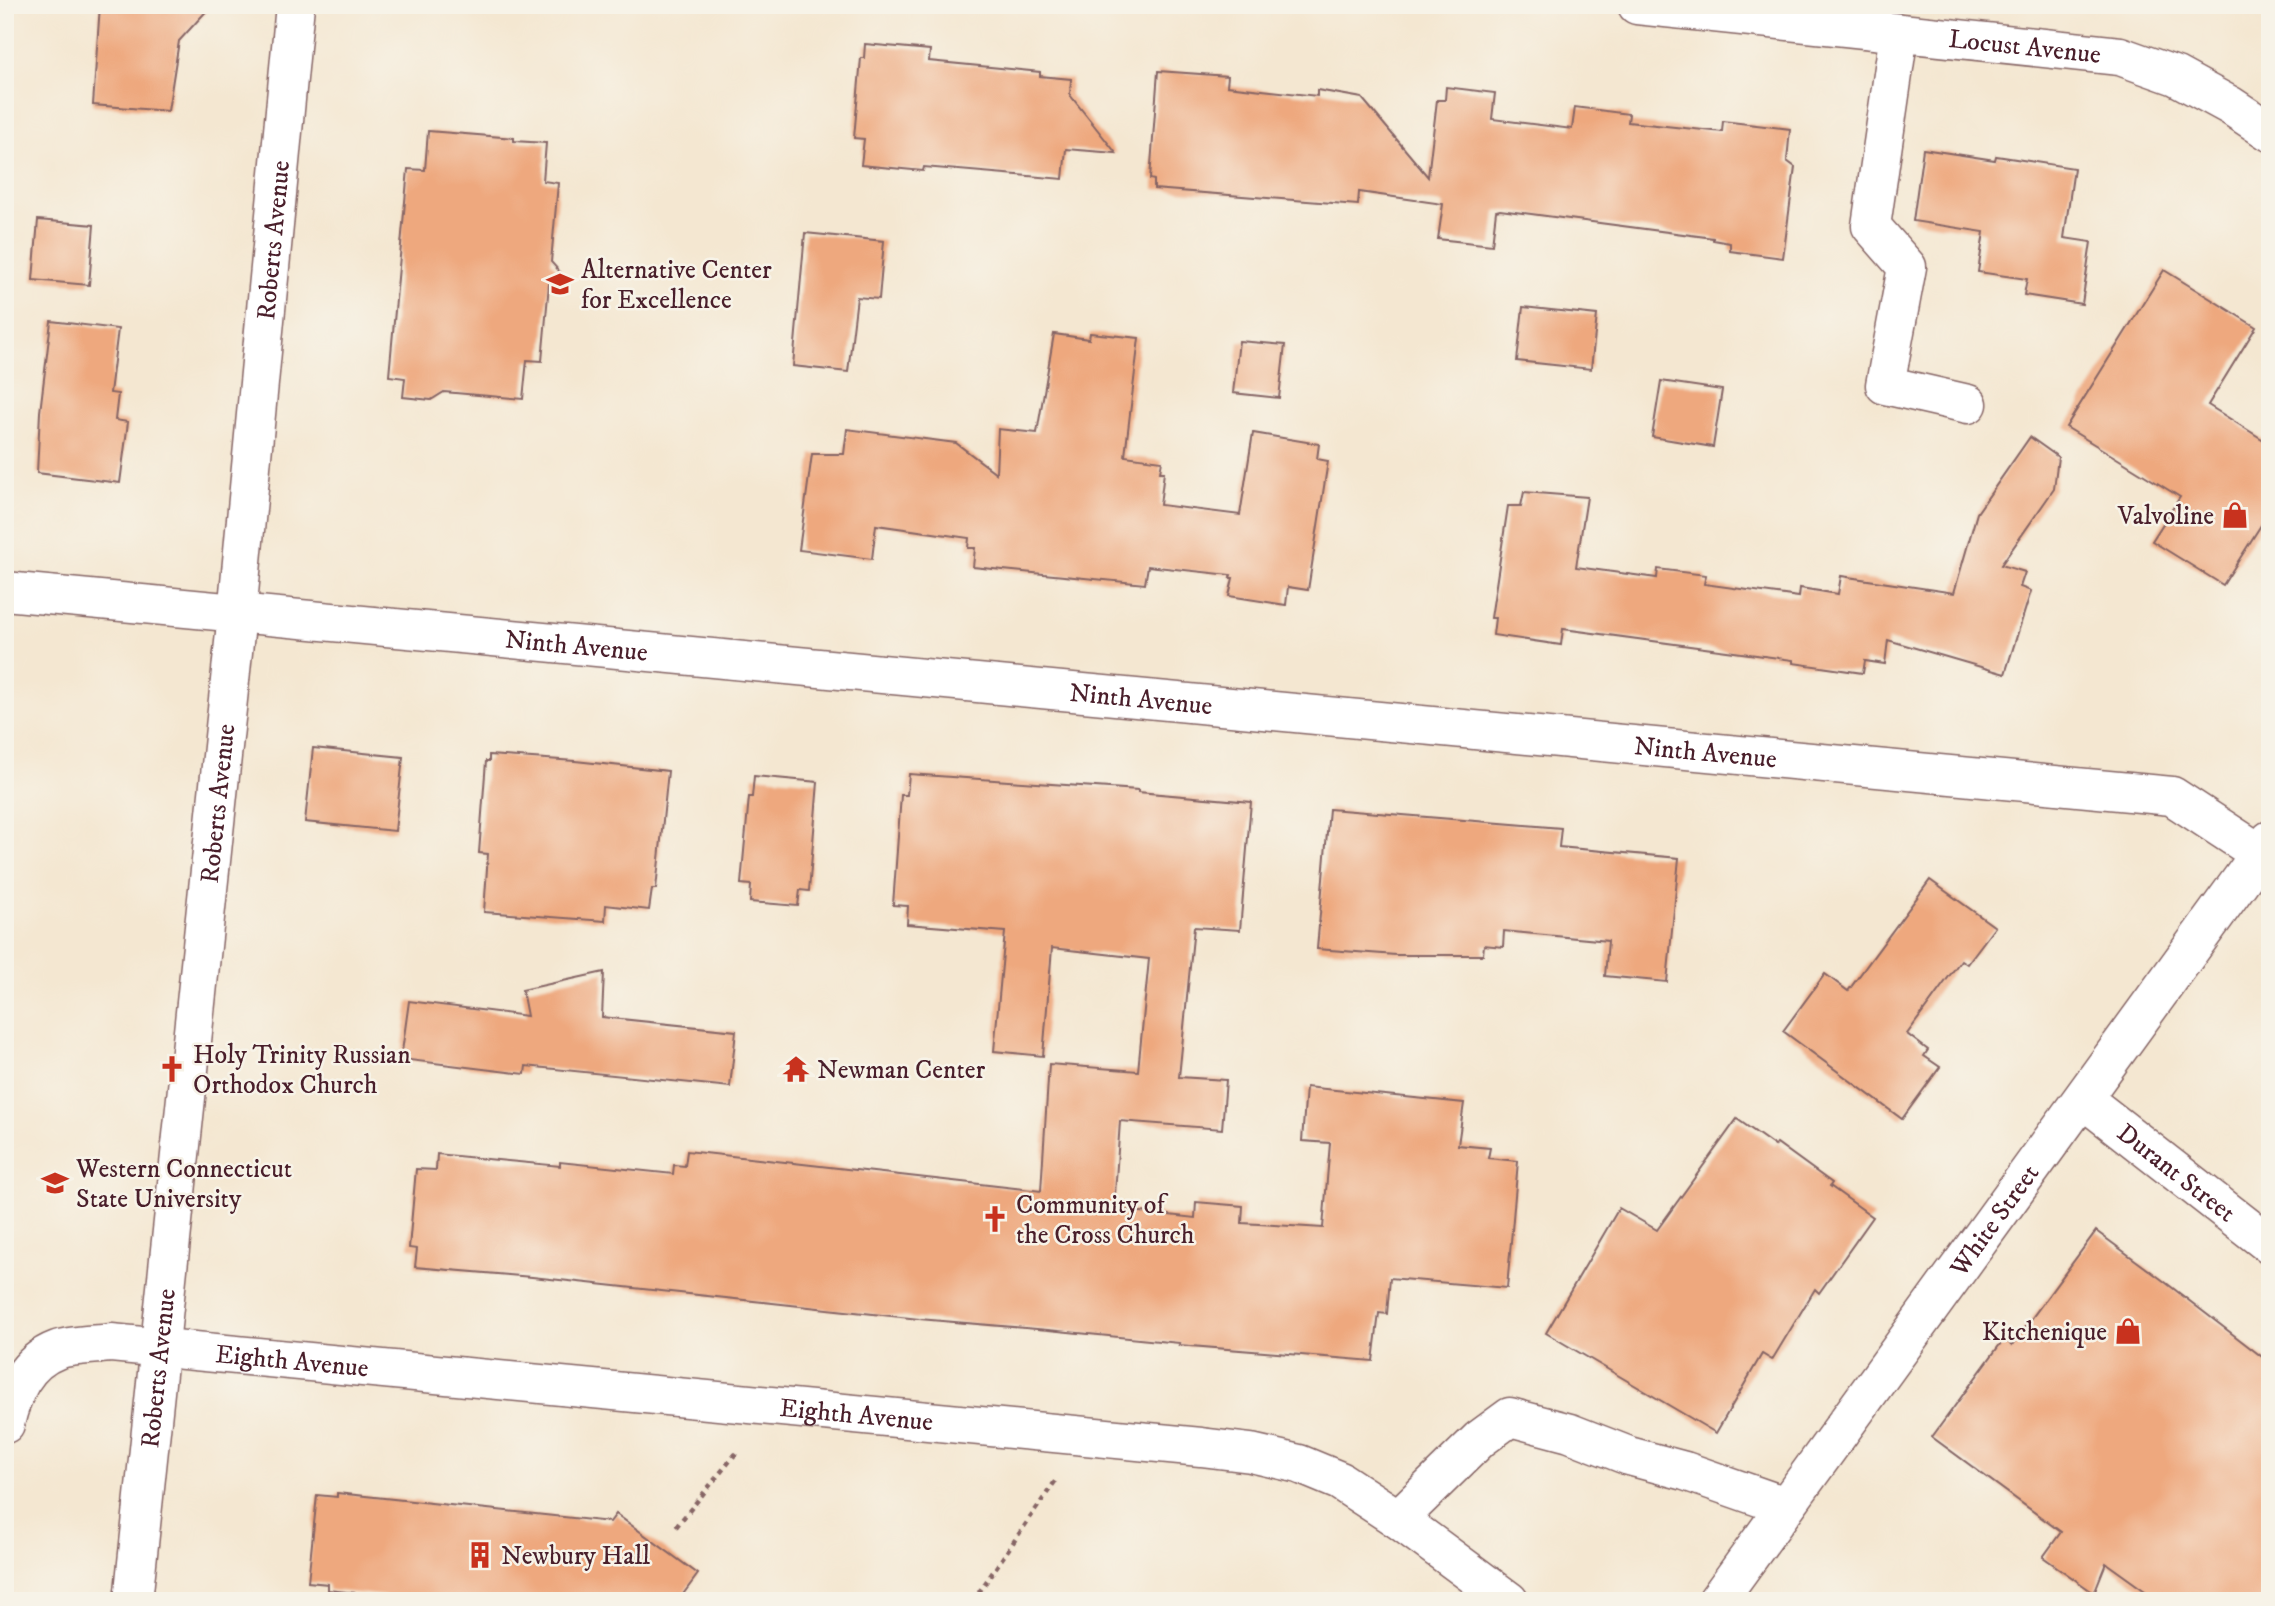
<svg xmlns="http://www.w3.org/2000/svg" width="2275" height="1606" viewBox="0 0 2275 1606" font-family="'IM FELL DW Pica',serif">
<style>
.building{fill:#eea87e}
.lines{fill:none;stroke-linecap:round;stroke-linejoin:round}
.minor-casing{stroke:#866565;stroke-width:41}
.major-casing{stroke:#866565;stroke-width:41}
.path{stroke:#866565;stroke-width:4.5;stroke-dasharray:5 5;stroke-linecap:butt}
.minor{stroke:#fff;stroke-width:38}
.major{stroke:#fff;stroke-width:38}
.labels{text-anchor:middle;stroke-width:5;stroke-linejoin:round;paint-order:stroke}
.street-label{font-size:26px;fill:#4a1f2b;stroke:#f7f3e8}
.poi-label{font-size:26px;fill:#4a1f2b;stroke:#f7f3e8;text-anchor:start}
</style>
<rect width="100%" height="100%" fill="#f7f3e8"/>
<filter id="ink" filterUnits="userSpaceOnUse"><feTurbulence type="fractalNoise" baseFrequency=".0143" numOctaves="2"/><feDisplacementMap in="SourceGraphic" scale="14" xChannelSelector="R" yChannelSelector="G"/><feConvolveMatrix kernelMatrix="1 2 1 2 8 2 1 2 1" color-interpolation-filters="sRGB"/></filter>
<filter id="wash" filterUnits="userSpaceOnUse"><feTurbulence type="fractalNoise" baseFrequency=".00686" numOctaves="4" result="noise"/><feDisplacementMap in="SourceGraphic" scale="28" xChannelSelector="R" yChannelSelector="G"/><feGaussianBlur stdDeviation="1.57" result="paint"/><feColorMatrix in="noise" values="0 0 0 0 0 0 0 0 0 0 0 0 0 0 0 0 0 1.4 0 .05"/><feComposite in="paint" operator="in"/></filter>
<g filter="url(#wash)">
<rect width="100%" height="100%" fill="#f4e7d1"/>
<g id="blocks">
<!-- building -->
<g class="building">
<polygon points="100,5 212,5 179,41 168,111 93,105"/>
<polygon points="865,44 930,50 929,61 1040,72 1040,76 1071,79 1070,95 1116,153 1066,149 1063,179 924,167 923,171 861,165 864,139 854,138 861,58 864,58"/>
<polygon points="1158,71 1228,76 1227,86 1317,96 1317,90 1362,98 1428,177 1437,100 1445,100 1446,87 1495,93 1492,119 1572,129 1575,107 1629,114 1628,122 1722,132 1723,121 1790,129 1787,161 1795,167 1783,258 1730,251 1730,243 1713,240 1713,238 1500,210 1496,211 1492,245 1438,239 1443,204 1359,192 1358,205 1154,189 1154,180 1150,179"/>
<polygon points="428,131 514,138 514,141 546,143 543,181 558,183 551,262 562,274 549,284 542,361 527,360 523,399 444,392 431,400 403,397 405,378 389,376 408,169 425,170"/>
<polygon points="1923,149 1995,160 1996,156 2074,168 2064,238 2091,242 2082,304 2024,295 2027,279 1978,272 1984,232 1913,221"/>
<polygon points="38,220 94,225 89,285 33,280"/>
<polygon points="805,233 884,241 879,299 857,297 848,372 793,366"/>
<polygon points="2164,270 2256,327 2208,405 2270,444 2270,511 2223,585 2152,541 2180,497 2066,427"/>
<polygon points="1523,307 1597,315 1591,369 1517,361"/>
<polygon points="51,321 118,329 110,393 118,394 115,420 128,422 120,483 37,473 40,412"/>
<polygon points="1090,333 1139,338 1125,456 1162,461 1160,472 1164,472 1160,505 1240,515 1253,433 1319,444 1317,459 1328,461 1308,590 1288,587 1286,605 1229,596 1233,578 1230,578 1231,575 1148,566 1145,584 973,567 975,548 968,548 969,538 876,525 872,559 799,550 812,454 844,454 847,429 956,443 996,473 998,429 1037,433 1054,334 1089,339"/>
<polygon points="1239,341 1285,345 1279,398 1233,393"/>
<polygon points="1661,381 1722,390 1713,447 1652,437"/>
<polygon points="2030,437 2058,457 2054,489 2001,565 2025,572 2020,587 2031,591 2005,674 1888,640 1885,664 1865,661 1863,673 1793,663 1793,660 1563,629 1561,645 1493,635 1495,618 1491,618 1508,506 1521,506 1524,492 1587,497 1576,567 1657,578 1658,569 1706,575 1704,584 1799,597 1800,588 1838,594 1841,576 1954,593 1977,513"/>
<polygon points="313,748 403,757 395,831 305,822"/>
<polygon points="489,755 575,761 668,771 656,889 652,889 649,910 606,905 605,921 484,912 488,854 479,853 486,761 489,761"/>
<polygon points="909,774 1138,790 1138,792 1251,802 1240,930 1194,927 1179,1077 1226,1080 1222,1129 1120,1121 1114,1209 1195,1218 1196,1202 1243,1206 1242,1223 1323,1228 1330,1143 1302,1141 1306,1087 1464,1103 1458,1145 1490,1148 1488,1158 1518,1161 1507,1288 1390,1278 1387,1314 1379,1313 1373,1361 1179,1345 1180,1343 1048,1330 919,1319 532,1277 415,1267 417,1249 409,1248 416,1169 436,1170 437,1154 560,1166 560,1162 673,1174 674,1165 685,1166 687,1151 1041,1191 1049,1064 1138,1071 1149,959 1052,948 1043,1056 994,1051 1005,932 907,924 908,906 893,905 901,795 907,795"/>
<polygon points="754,776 818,782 809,891 800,890 798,906 750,902 751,885 741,884 749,797 752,797"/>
<polygon points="1329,809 1561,828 1559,847 1679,858 1667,982 1605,976 1608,941 1504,931 1503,947 1484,945 1483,955 1396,955 1317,949"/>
<polygon points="1930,880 1995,927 1967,964 1961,960 1907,1034 1928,1050 1924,1056 1940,1067 1902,1119 1783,1031 1825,974 1848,991"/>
<polygon points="604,972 602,1017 736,1031 730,1087 526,1066 525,1074 401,1059 409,1001 527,1016 522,990"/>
<polygon points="1737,1119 1775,1146 1777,1143 1832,1183 1830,1186 1873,1217 1819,1293 1815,1289 1772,1360 1762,1354 1716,1433 1546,1333 1619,1208 1657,1230"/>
<polygon points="2096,1231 2161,1279 2270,1363 2270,1601 2159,1601 2106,1563 2094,1593 2043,1557 2061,1532 1932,1437 2004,1339 2012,1345"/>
<polygon points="337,1493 610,1522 616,1514 698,1574 678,1601 431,1601 328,1590 328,1584 308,1582 317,1495 337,1497"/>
</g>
</g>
</g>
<g filter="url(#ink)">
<use href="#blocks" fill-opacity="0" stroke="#866565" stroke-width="2"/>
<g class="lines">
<defs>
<g id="minor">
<path id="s1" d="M 1637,5 L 2120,56 L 2176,76 L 2231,106 L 2270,132"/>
<polyline points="1899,33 1871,226 1907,267 1885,385 1968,404"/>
<path id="s2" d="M 5,591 L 2172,796 L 2259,853"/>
<path id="s3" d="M 2083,1099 L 2270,1245"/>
<path id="s4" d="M 5,1424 C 12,1393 25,1362 57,1350 C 70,1345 96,1345 111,1343 L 1201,1447 L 1251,1453 L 1299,1464 L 1340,1481 L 1398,1519 L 1509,1601"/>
<polyline points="1398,1519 1480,1439 1510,1417 1570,1433 1629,1456 1685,1471 1785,1506"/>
<path id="s5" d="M 133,1601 L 237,614 L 295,5"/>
</g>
<g id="major">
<path id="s6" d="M 1717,1601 L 2270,840"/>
</g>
</defs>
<!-- minor casing -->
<use href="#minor" class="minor-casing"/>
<!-- major casing -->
<use href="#major" class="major-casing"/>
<!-- path -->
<g class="path">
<polyline points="676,1527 738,1451"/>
<polyline points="973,1601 1056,1480"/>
</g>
<!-- minor -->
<use href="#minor" class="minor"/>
<!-- major -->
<use href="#major" class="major"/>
</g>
</g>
<!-- icons -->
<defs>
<symbol id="school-bare" viewBox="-9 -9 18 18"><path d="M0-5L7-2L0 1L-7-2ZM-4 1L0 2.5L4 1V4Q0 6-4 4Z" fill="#c8321e" stroke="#f7f3e8" stroke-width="2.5" paint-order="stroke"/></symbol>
<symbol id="shop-bare" viewBox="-9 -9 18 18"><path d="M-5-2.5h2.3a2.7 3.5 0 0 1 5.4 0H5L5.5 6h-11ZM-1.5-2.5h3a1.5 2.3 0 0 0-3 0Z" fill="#c8321e" stroke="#f7f3e8" stroke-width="2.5" paint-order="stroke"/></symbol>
<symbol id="church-bare" viewBox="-9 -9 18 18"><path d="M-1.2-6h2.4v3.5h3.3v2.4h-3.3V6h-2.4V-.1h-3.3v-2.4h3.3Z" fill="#c8321e" stroke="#f7f3e8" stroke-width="2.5" paint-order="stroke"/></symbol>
<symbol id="temple-bare" viewBox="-9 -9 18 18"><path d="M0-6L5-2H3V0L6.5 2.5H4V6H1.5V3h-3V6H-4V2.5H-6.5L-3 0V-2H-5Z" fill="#c8321e" stroke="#f7f3e8" stroke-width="2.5" paint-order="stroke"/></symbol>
<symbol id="university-bare" viewBox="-9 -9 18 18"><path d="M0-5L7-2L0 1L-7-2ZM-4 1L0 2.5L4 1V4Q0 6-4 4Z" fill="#c8321e" stroke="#f7f3e8" stroke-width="2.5" paint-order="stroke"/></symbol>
<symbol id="building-bare" viewBox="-9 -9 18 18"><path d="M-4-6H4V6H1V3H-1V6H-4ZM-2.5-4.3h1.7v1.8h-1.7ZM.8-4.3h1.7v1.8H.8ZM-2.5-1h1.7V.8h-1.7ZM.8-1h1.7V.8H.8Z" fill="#c8321e" stroke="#f7f3e8" stroke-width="2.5" paint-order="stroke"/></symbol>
</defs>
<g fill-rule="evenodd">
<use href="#school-bare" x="541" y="265" width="38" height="38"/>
<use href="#shop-bare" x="2216" y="496" width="38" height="38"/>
<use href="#church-bare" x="153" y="1050" width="38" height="38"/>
<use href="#temple-bare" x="777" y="1050" width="38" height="38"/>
<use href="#university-bare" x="36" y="1164" width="38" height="38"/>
<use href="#church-bare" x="976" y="1200" width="38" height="38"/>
<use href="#shop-bare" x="2109" y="1312" width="38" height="38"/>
<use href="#building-bare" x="461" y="1536" width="38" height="38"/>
</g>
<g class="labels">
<!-- street labels -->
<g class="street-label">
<text dy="9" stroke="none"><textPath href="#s1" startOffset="390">Locust Avenue</textPath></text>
<text dy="9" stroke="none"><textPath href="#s5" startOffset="1368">Roberts Avenue</textPath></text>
<text dy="9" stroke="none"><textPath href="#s2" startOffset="574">Ninth Avenue</textPath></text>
<text dy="9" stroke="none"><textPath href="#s2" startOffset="1141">Ninth Avenue</textPath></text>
<text dy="9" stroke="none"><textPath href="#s2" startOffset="1708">Ninth Avenue</textPath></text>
<text dy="9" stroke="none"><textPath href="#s5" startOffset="802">Roberts Avenue</textPath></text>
<text dy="9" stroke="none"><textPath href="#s3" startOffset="119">Durant Street</textPath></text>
<text dy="9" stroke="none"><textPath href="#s6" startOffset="471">White Street</textPath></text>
<text dy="9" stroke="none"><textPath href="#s4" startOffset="331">Eighth Avenue</textPath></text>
<text dy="9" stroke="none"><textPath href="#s5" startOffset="234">Roberts Avenue</textPath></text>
<text dy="9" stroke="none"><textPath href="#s4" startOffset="898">Eighth Avenue</textPath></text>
</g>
<!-- poi labels -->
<g class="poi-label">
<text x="581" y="278">Alternative Center<tspan x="581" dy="30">for Excellence</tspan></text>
<text x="2214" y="524" text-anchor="end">Valvoline</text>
<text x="193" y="1063">Holy Trinity Russian<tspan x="193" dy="30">Orthodox Church</tspan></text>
<text x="817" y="1078">Newman Center</text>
<text x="76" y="1177">Western Connecticut<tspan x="76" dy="30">State University</tspan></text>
<text x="1016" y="1213">Community of<tspan x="1016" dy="30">the Cross Church</tspan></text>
<text x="2107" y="1340" text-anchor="end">Kitchenique</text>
<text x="501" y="1564">Newbury Hall</text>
</g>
</g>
<!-- margin -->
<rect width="2275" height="1606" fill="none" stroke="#f7f3e8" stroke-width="28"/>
</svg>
